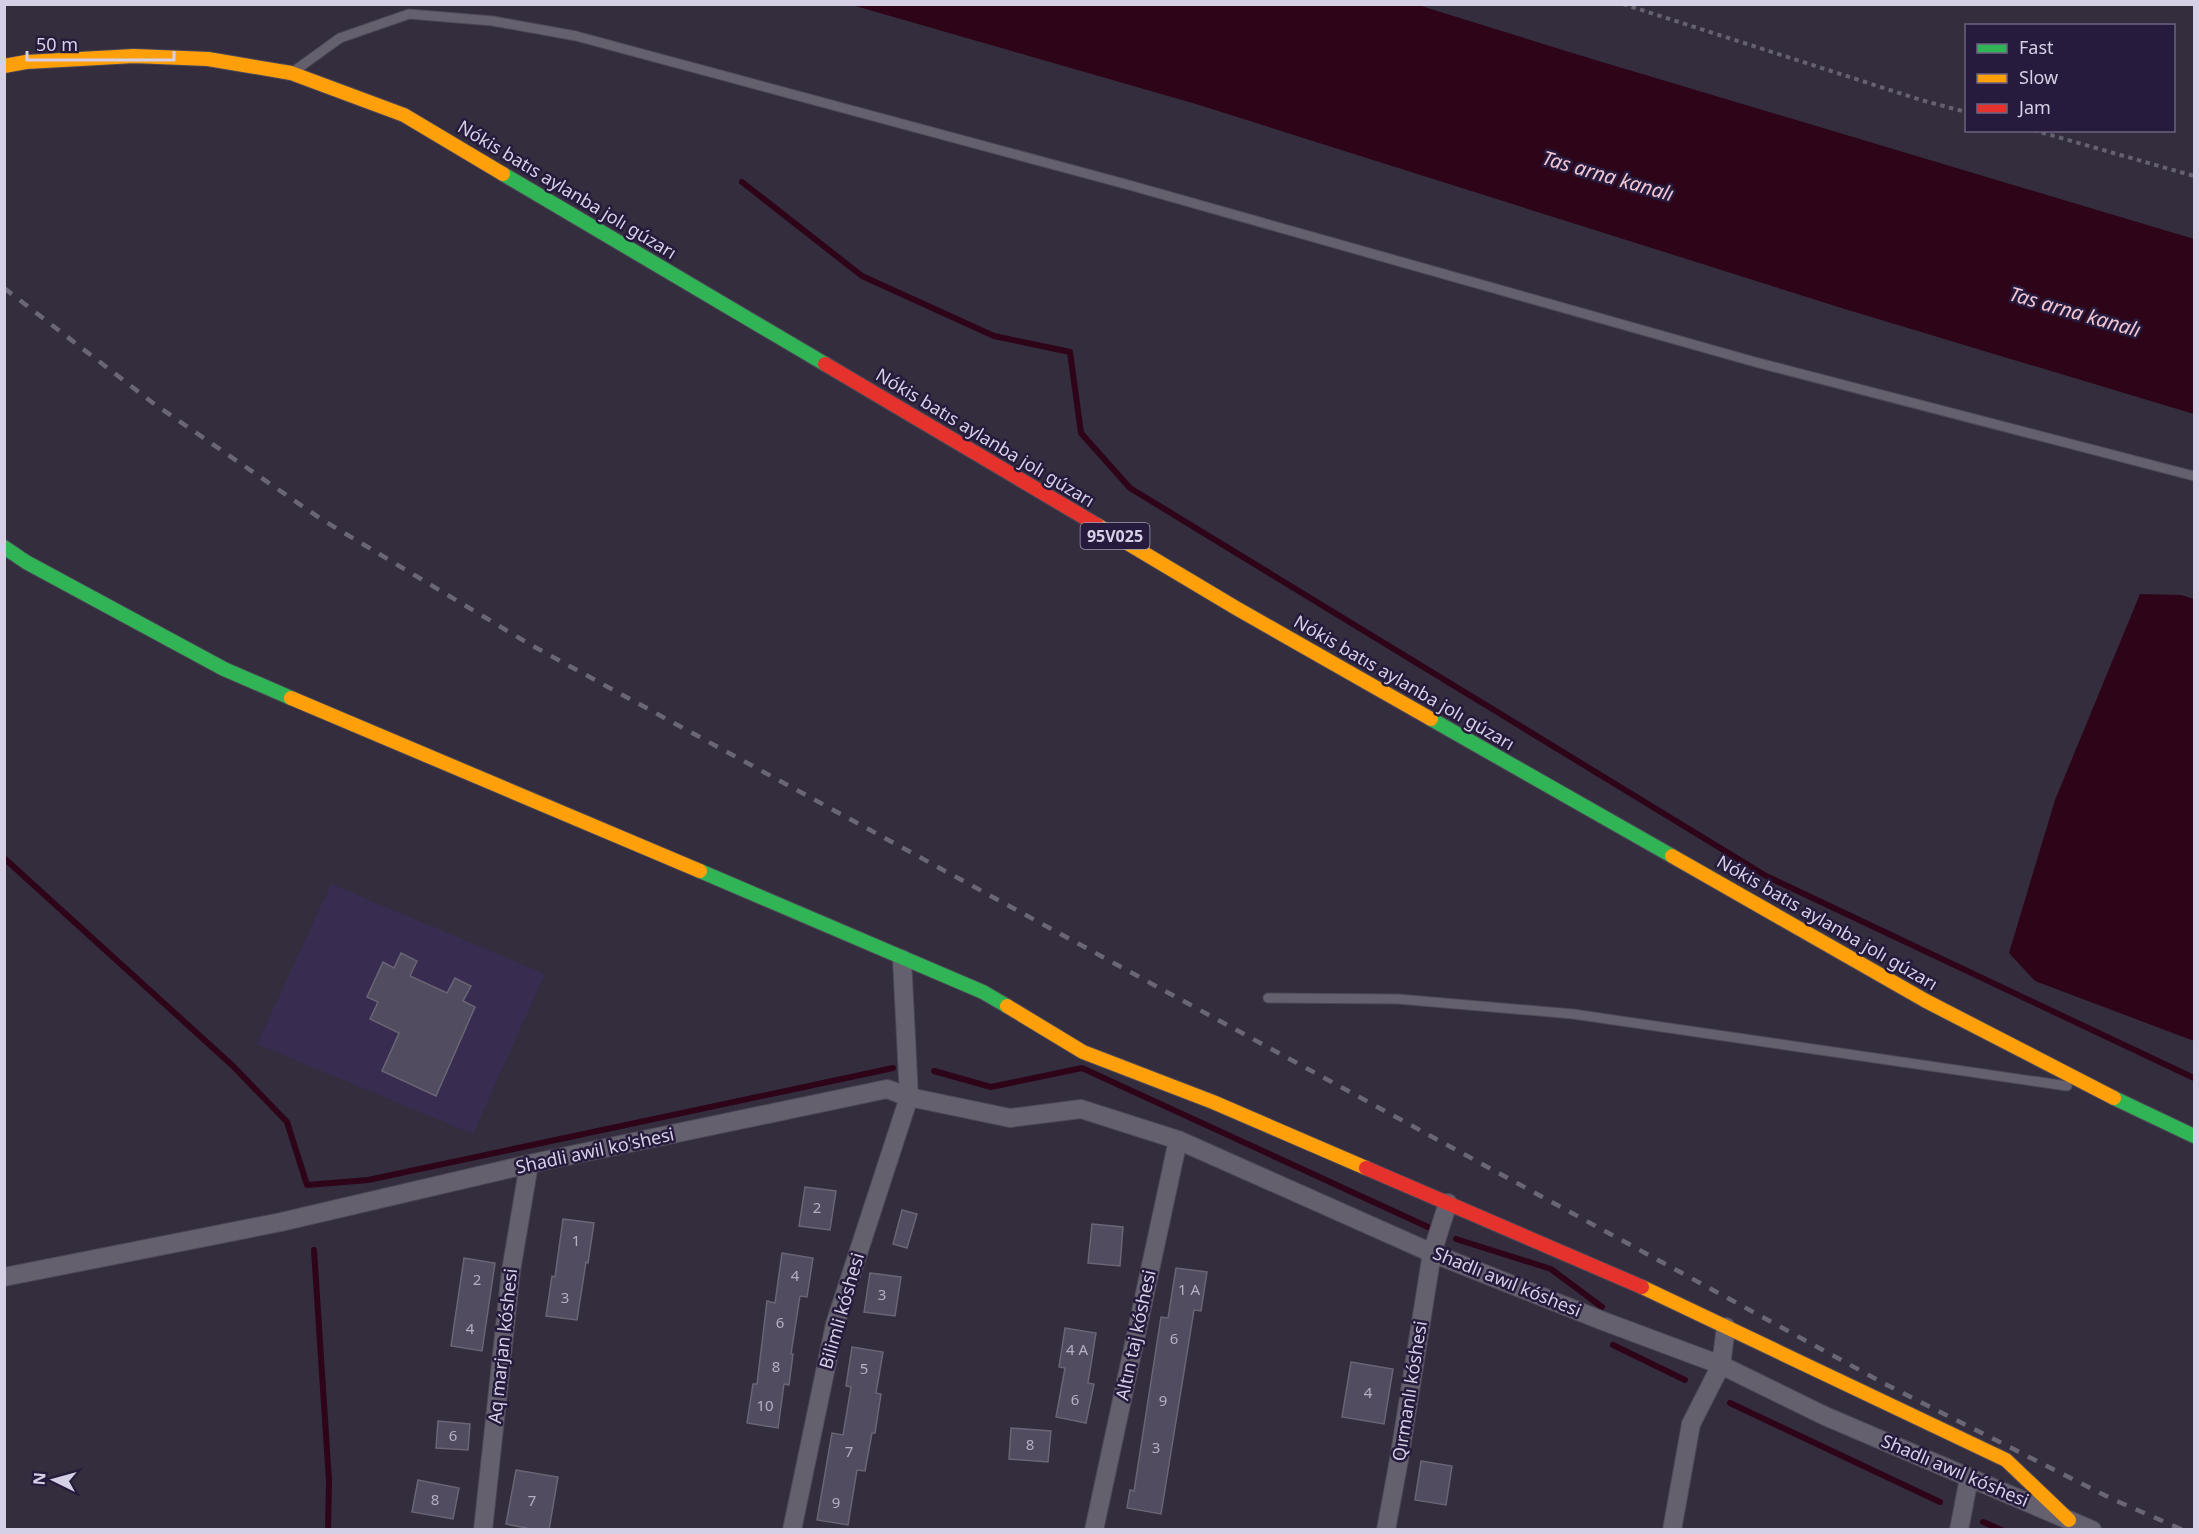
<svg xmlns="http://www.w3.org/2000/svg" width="2199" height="1534" viewBox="0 0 2199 1534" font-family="'Noto Sans',sans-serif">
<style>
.built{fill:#392c51}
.water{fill:#2e0418}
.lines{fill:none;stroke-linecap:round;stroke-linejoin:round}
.stream{stroke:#2e0418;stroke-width:6}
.building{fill:#524c60;stroke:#696574;stroke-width:1.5}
.lane-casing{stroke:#4d4857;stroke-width:11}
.street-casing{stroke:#4d4857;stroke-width:20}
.fast-casing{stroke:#4d4857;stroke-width:16}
.slow-casing{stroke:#4d4857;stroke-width:16}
.jam-casing{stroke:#4d4857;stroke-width:16}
.path{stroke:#65616e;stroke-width:4;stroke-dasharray:4.5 4.5;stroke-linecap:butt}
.lane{stroke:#64606e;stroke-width:9}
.street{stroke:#64606e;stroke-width:18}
.fast{stroke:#30b455;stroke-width:14}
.slow{stroke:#ff9f0a;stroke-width:14}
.jam{stroke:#e5322d;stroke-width:14}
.rail{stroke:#6a6673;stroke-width:4.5;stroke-dasharray:10 10;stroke-linecap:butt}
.labels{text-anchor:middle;stroke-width:5;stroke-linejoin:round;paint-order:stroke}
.number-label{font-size:15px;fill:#b5afc4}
.shield{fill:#261b3c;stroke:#a19ab3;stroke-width:1.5}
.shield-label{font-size:16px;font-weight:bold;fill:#d6d0e6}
.street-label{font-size:18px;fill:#d6d0e6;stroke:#261b3c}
.water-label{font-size:20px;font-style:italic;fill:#f2c5d3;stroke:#261b3c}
</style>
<rect width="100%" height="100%" fill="#332d3e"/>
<!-- built -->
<polygon class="built" points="331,884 545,974 473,1134 257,1044"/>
<!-- water -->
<g class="water">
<polygon points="852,5 1418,5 1592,59 2194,239 2194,414 1848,310 1196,104"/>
<polygon points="2140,594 2181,595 2194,599 2194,1041 2035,981 2009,953 2055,800"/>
</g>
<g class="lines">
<!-- stream -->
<g class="stream">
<polyline points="742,182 862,276 994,336 1070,352 1081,433 1130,488 1766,876 2194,1078"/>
<polyline points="4,858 233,1066 287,1122 307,1185 368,1180 893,1068"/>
<polyline points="934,1071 991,1087 1082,1068 1428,1227"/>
<polyline points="1456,1239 1551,1269 1602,1307"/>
<polyline points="314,1250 329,1481 328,1530"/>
<polyline points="1613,1345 1685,1380"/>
<polyline points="1730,1403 1940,1502"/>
<polyline points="1983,1522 2002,1530"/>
</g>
</g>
<!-- building -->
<g class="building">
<polygon points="401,953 417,961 410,976 447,993 455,978 471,986 463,1001 475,1007 436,1096 382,1071 399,1033 370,1019 378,1002 367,997 383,962 394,968"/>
<polygon points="805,1187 836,1191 830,1230 799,1226"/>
<polygon points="902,1210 917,1214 907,1248 893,1244"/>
<polygon points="563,1219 594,1223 588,1263 586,1262 577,1320 546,1316 552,1276 555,1277"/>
<polygon points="1092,1224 1123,1227 1120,1266 1088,1263"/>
<polygon points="782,1253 813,1258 807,1297 800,1296 791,1354 793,1354 789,1385 784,1384 778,1428 747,1423 753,1384 757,1384 767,1301 775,1303"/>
<polygon points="464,1258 495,1263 482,1351 451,1346"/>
<polygon points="1176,1268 1207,1272 1201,1311 1194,1310 1161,1514 1127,1508 1130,1490 1134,1491 1161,1317 1168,1318"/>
<polygon points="870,1273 901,1277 895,1316 864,1312"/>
<polygon points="1065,1328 1096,1333 1088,1383 1094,1384 1086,1423 1056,1417 1065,1368 1059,1367"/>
<polygon points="852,1347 883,1352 876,1393 881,1394 875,1433 872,1433 865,1471 857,1470 848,1525 817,1520 832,1433 843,1435 851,1387 846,1386"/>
<polygon points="1351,1362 1393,1369 1384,1424 1342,1417"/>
<polygon points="438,1421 470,1424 468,1450 436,1448"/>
<polygon points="1011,1428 1051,1431 1048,1462 1009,1459"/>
<polygon points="1421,1461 1452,1466 1446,1505 1415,1500"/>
<polygon points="516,1470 558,1477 549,1530 536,1530 506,1524"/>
<polygon points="418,1480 459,1488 453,1519 412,1512"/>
</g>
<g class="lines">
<defs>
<g id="lane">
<polyline points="297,69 340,38 409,14 493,21 576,36 1129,185 1755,362 2194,476"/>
<polyline points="1268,998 1398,999 1573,1014 2067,1086"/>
</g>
<g id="street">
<polyline points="4,1277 281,1222 529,1164 887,1089 909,1097 1010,1118 1081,1109 1178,1140 1432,1253 1603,1321 1721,1365 1825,1416 2092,1530"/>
<polyline points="483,1530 511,1271 529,1164"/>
<polyline points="792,1530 835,1324 909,1097 902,959"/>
<polyline points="1094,1530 1178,1140"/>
<polyline points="1386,1530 1400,1454 1432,1253 1448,1203"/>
<polyline points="1672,1530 1691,1424 1721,1365 1726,1327"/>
<polyline points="1959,1530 1969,1478"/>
</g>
<g id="fast">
<polyline points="503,174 825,364"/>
<polyline points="4,547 26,562 224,669 291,698"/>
<polyline points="1431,719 1672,856"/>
<polyline points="700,871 983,992 1007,1006"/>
<polyline points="2114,1098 2194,1136"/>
</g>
<g id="slow">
<polyline points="4,66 26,62 134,56 208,59 291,73 404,115 503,174"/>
<polyline points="1097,525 1236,608 1431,719"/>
<polyline points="291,698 700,871"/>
<polyline points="1672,856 1926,1001 2114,1098"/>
<polyline points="1007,1006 1083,1052 1213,1102 1366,1168"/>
<polyline points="1642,1287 2006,1460 2069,1520"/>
</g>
<g id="jam">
<polyline points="825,364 1097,525"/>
<polyline points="1366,1168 1642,1287"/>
</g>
</defs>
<!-- lane casing -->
<use href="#lane" class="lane-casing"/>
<!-- street casing -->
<use href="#street" class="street-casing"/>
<!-- fast casing -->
<use href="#fast" class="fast-casing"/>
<!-- slow casing -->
<use href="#slow" class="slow-casing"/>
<!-- jam casing -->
<use href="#jam" class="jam-casing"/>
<!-- path -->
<g class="path">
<polyline points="1623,4 1921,100 1966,112"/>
<polyline points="2033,130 2194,176"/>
</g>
<!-- lane -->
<use href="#lane" class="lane"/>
<!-- street -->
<use href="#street" class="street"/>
<!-- fast -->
<use href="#fast" class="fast"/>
<!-- slow -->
<use href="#slow" class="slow"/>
<!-- jam -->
<use href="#jam" class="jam"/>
<!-- rail -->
<polyline class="rail" points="4,288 153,403 321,519 531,645 1887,1385 2110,1498 2183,1530"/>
</g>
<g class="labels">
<!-- number labels -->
<g class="number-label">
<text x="817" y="1213">2</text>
<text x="576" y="1246">1</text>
<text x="795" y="1281">4</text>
<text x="477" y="1285">2</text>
<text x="1189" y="1295">1 А</text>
<text x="882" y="1300">3</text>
<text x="565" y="1303">3</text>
<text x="780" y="1328">6</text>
<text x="470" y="1334">4</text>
<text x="1174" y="1344">6</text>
<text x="1077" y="1355">4 А</text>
<text x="776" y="1372">8</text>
<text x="864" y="1374">5</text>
<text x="1368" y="1398">4</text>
<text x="1075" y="1405">6</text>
<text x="1163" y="1406">9</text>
<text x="765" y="1411">10</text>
<text x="453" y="1441">6</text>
<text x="1030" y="1450">8</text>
<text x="1156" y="1453">3</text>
<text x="849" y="1457">7</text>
<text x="435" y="1505">8</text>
<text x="532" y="1506">7</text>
<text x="836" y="1508">9</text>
</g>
<!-- shield labels -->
<rect class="shield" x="1080.5" y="523" width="69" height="26" rx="4.5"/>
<g class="shield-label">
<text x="1115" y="542">95V025</text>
</g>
<!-- street labels -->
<g class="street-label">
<text transform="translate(567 190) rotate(31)" y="6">Nókis batıs aylanba jolı gúzarı</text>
<text transform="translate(985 438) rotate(31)" y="6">Nókis batıs aylanba jolı gúzarı</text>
<text transform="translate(1404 683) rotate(30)" y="6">Nókis batıs aylanba jolı gúzarı</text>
<text transform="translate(1827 923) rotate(30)" y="6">Nókis batıs aylanba jolı gúzarı</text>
<text transform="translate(595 1151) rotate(-12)" y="6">Shadli awil ko'shesi</text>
<text transform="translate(1507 1282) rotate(22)" y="6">Shadlı awıl kóshesi</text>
<text transform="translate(842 1311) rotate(-74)" y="6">Bilimli kóshesi</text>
<text transform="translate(1136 1335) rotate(-78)" y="6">Altın taj kóshesi</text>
<text transform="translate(503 1346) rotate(-84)" y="6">Aq marjan kóshesi</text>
<text transform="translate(1410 1391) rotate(-81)" y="6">Qırmanlı kóshesi</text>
<text transform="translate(1955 1471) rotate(23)" y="6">Shadlı awıl kóshesi</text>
</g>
<!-- water labels -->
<g class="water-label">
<text transform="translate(1608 176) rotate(16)" y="7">Tas arna kanalı</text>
<text transform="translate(2075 312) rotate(16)" y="7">Tas arna kanalı</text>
</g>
</g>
<!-- border -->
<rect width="2199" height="1534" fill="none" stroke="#d6d0e6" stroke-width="12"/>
<!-- legend -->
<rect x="1965" y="24" width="210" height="108" fill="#261b3c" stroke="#6c6380" stroke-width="1.5"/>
<rect x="1977" y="44" width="30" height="9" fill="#30b455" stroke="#6c6380" stroke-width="1.5"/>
<text x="2019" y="54" font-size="18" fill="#d6d0e6">Fast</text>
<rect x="1977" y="74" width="30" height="9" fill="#ff9f0a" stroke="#6c6380" stroke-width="1.5"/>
<text x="2019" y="84" font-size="18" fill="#d6d0e6">Slow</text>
<rect x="1977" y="104" width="30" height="9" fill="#e5322d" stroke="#6c6380" stroke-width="1.5"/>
<text x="2019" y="114" font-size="18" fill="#d6d0e6">Jam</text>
<!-- north arrow -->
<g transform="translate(54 1480) rotate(275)" stroke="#261b3c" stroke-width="4.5" paint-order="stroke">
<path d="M0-4.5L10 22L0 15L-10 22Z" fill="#d6d0e6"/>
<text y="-9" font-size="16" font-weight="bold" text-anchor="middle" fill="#d6d0e6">N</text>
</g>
<!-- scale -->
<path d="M27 51v9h147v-9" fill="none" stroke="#d6d0e6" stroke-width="3"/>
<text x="36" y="51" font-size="18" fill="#d6d0e6" stroke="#261b3c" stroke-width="4.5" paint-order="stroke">50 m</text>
</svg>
